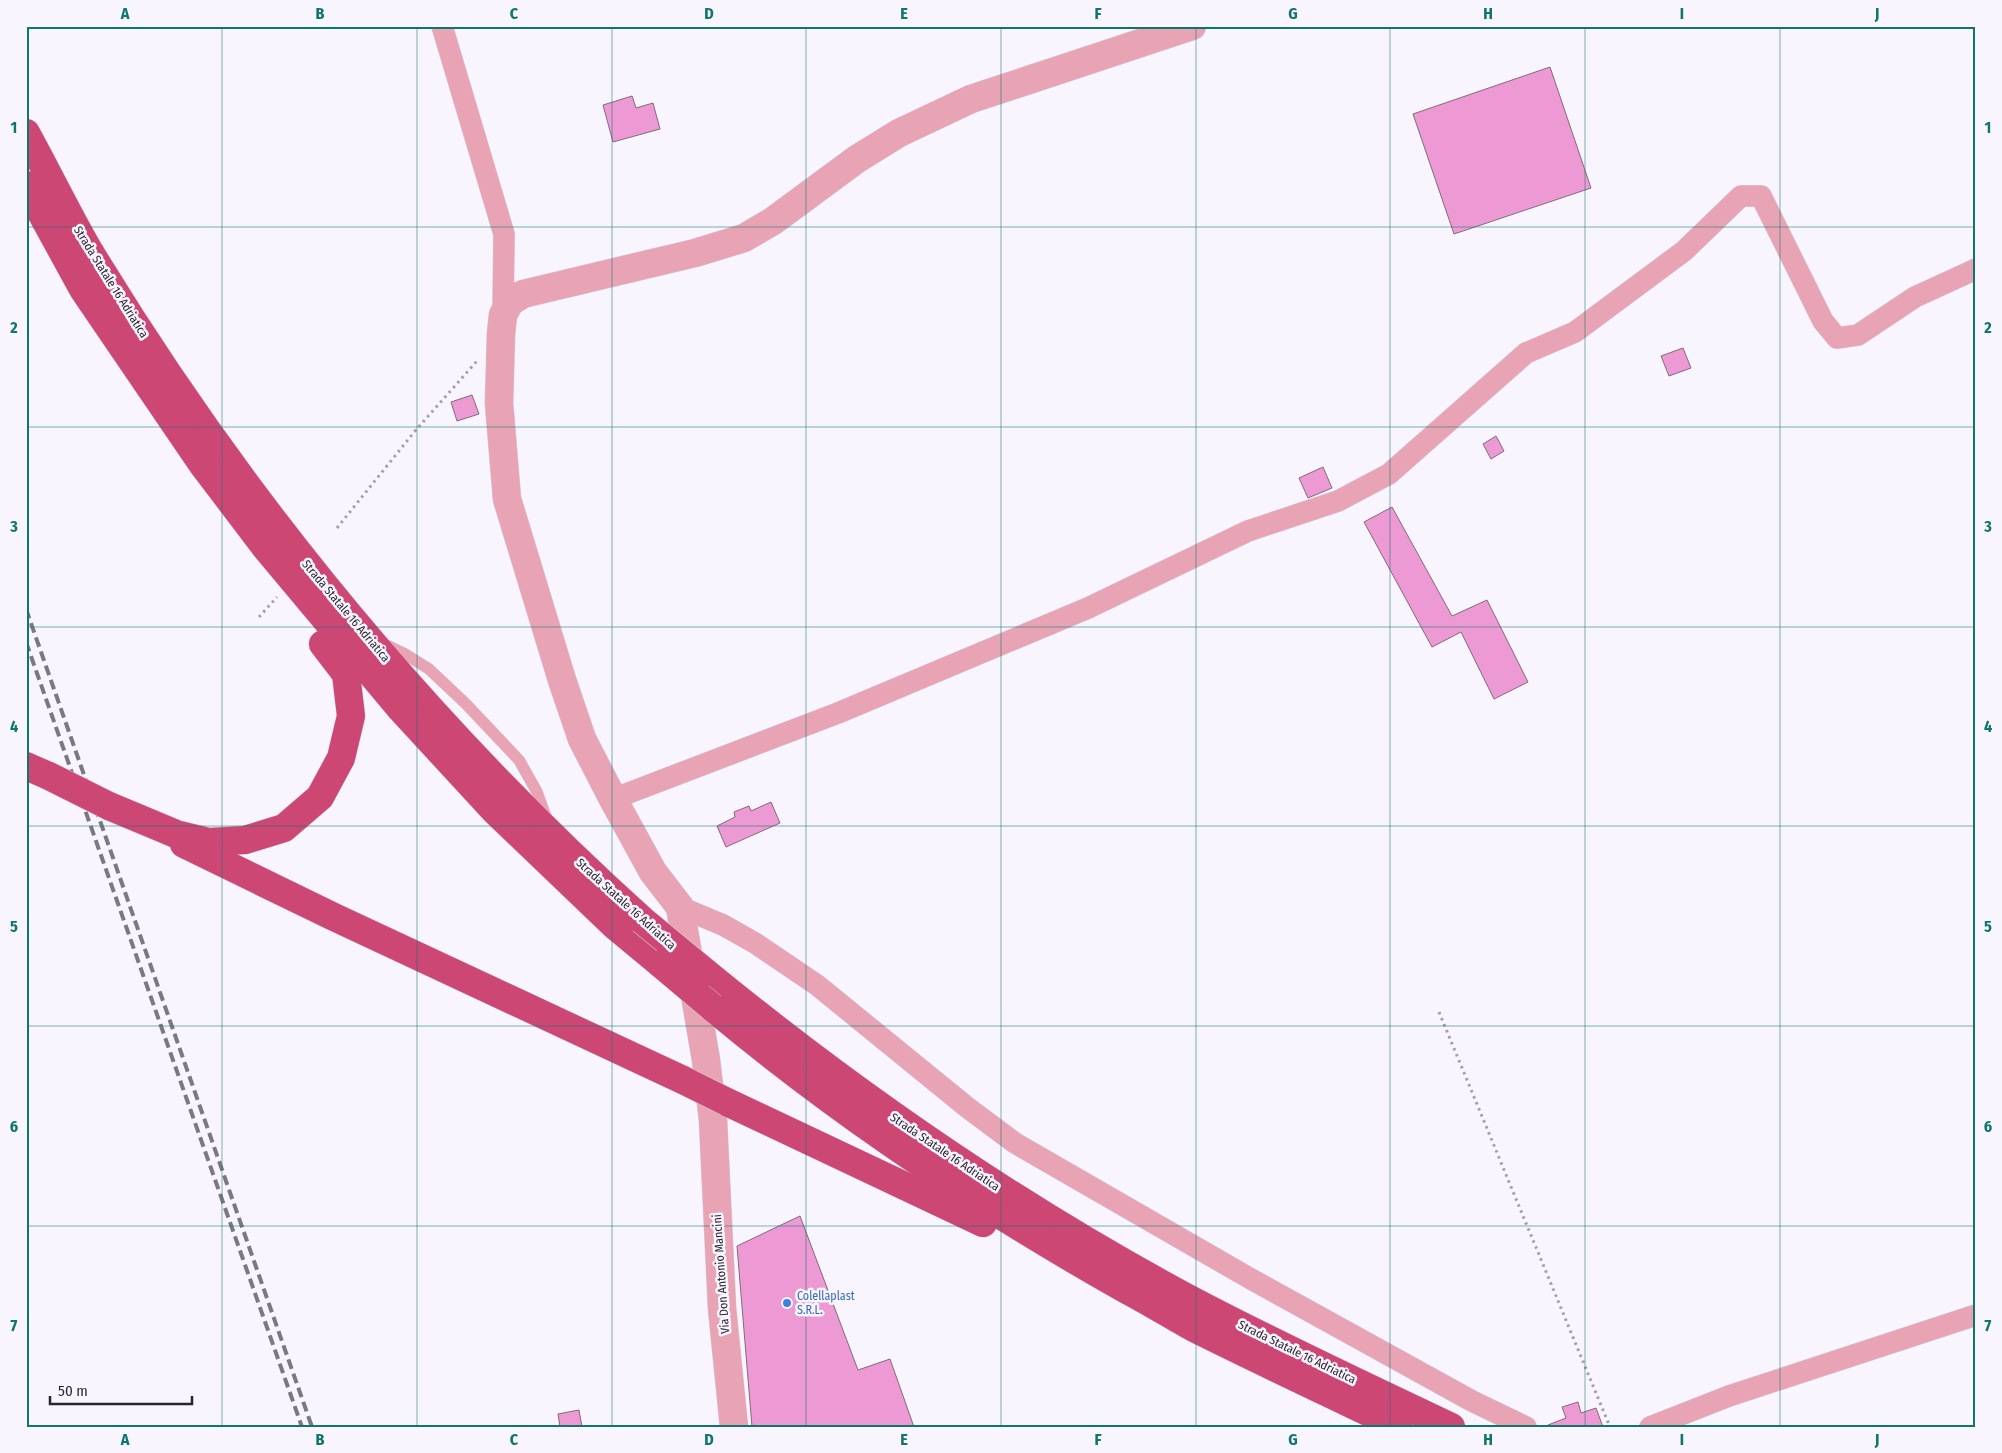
<svg xmlns="http://www.w3.org/2000/svg" width="2002" height="1453" viewBox="0 0 2002 1453" font-family="'Fira Sans Condensed',sans-serif">
<style>
.building{fill:#ed9ad4;stroke:#806a79}
.lines{fill:none;stroke-linecap:round;stroke-linejoin:round}
.service-casing{stroke:#d3cfd9;stroke-width:12}
.minor-casing{stroke:#d3cfd9;stroke-width:22}
.tertiary-casing{stroke:#d3cfd9;stroke-width:29}
.trunk-casing{stroke:#d3cfd9;stroke-width:29}
.path{stroke:#a4a0aa;stroke-width:3;stroke-dasharray:2.5 4;stroke-linecap:butt}
.service{stroke:#e8a4b5;stroke-width:11}
.minor{stroke:#e8a4b5;stroke-width:21}
.tertiary{stroke:#e8a4b5;stroke-width:28}
.trunk{stroke:#cc4774;stroke-width:28}
.rail{stroke:#7c7882;stroke-width:4;stroke-dasharray:10 5;stroke-linecap:butt}
.trunk-bridge-casing{stroke:#d3cfd9;stroke-width:29;stroke-linecap:butt}
.trunk-bridge{stroke:#cc4774;stroke-width:28}
.grid{fill:none;stroke:#0f766e;stroke-width:1;stroke-opacity:0.55}
.shop-dot{fill:#3f7fe0;stroke:#f9f5ff;stroke-width:2}
.labels{text-anchor:middle;stroke-width:5;stroke-linejoin:round;paint-order:stroke}
.street-label{font-size:12px;fill:#28242e;stroke:#f9f5ff}
.shop-label{font-size:12px;fill:#366cbe;stroke:#f9f5ff;text-anchor:start}
.neatline{fill:none;stroke:#0f766e;stroke-width:2}
.grid-label{font-size:16px;text-anchor:middle;font-weight:bold;fill:#0f766e}
</style>
<rect width="100%" height="100%" fill="#f9f5ff"/>
<!-- building -->
<g class="building">
<polygon points="1550,67 1591,188 1454,234 1413,114"/>
<polygon points="632,96 636,108 653,103 660,129 613,142 603,105"/>
<polygon points="1683,348 1691,368 1669,376 1661,356"/>
<polygon points="472,395 479,414 457,421 451,402"/>
<polygon points="1496,436 1504,451 1491,459 1483,444"/>
<polygon points="1323,467 1332,488 1308,498 1299,478"/>
<polygon points="1392,507 1452,616 1487,600 1528,682 1494,699 1461,632 1432,647 1364,522"/>
<polygon points="771,802 780,823 726,847 717,826 735,817 734,812 749,806 751,811"/>
<polygon points="800,1216 858,1370 890,1359 914,1427 752,1427 737,1246"/>
<polygon points="1578,1402 1581,1413 1596,1408 1603,1427 1548,1427 1548,1425 1566,1418 1562,1407"/>
<polygon points="579,1410 582,1427 560,1427 558,1414"/>
</g>
<g class="lines">
<defs>
<polyline id="service" points="386,645 405,654 429,669 466,704 519,760 537,792 547,820"/>
<g id="minor">
<polyline points="442,26 504,234 503,315"/>
<polyline points="613,799 838,713 1088,608 1248,531 1338,501 1389,474 1526,353 1575,332 1684,251 1741,196 1761,196 1823,321 1837,338 1858,335 1915,297 1976,269"/>
<polyline points="680,907 723,925 755,943 817,985 968,1108 1015,1143 1251,1279 1472,1401 1526,1427"/>
<polyline points="1650,1427 1729,1396 1976,1315"/>
</g>
<polyline id="tertiary" points="734,1427 722,1308 713,1120 706,1060 680,907 653,872 613,799 582,739 562,680 507,499 499,403 501,334 503,315 510,302 523,294 695,253 744,238 773,221 857,159 899,133 971,99 1192,26"/>
<g id="trunk">
<path d="M 26,133 C 47,171 66,211 88,249 C 239,498 426,725 642,920"/>
<polyline points="26,185 83,289 203,465 266,548 400,708 495,811 614,925 661,964"/>
<polyline points="26,766 49,776"/>
<polyline points="109,806 176,834 209,842 245,840 284,828 320,797 341,758 351,716 346,674 323,644"/>
<polyline points="184,844 334,917 683,1080"/>
<path d="M 705,972 C 854,1094 1013,1204 1182,1295 C 1270,1342 1361,1384 1451,1427"/>
<path d="M 712,1007 C 841,1115 981,1208 1127,1290 C 1150,1302 1172,1316 1194,1328 C 1262,1362 1331,1394 1399,1427"/>
<polyline points="727,1102 983,1223"/>
</g>
</defs>
<!-- service casing -->
<use href="#service" class="service-casing"/>
<!-- minor casing -->
<use href="#minor" class="minor-casing"/>
<!-- tertiary casing -->
<use href="#tertiary" class="tertiary-casing"/>
<!-- trunk casing -->
<use href="#trunk" class="trunk-casing"/>
<!-- path -->
<g class="path">
<polyline points="337,528 415,431 477,361"/>
<polyline points="259,617 277,597"/>
<polyline points="1439,1012 1610,1427"/>
</g>
<!-- service -->
<use href="#service" class="service"/>
<!-- minor -->
<use href="#minor" class="minor"/>
<!-- tertiary -->
<use href="#tertiary" class="tertiary"/>
<!-- trunk -->
<use href="#trunk" class="trunk"/>
<!-- rail -->
<g class="rail">
<polyline points="26,609 312,1427"/>
<polyline points="26,642 302,1427"/>
</g>
<defs>
<g id="trunk-bridge">
<polyline points="49,776 109,806"/>
<polyline points="642,920 705,972"/>
<polyline points="661,964 712,1007"/>
<polyline points="683,1080 727,1102"/>
</g>
</defs>
<!-- trunk-bridge casing -->
<use href="#trunk-bridge" class="trunk-bridge-casing"/>
<!-- trunk-bridge -->
<use href="#trunk-bridge" class="trunk-bridge"/>
</g>
<!-- grid -->
<path class="grid" d="M 222,26 L 222,1427M 417,26 L 417,1427M 612,26 L 612,1427M 806,26 L 806,1427M 1001,26 L 1001,1427M 1196,26 L 1196,1427M 1390,26 L 1390,1427M 1585,26 L 1585,1427M 1780,26 L 1780,1427M 26,227 L 1976,227M 26,427 L 1976,427M 26,627 L 1976,627M 26,826 L 1976,826M 26,1026 L 1976,1026M 26,1226 L 1976,1226"/>
<!-- markers -->
<circle class="shop-dot" cx="787" cy="1303" r="5"/>
<g class="labels">
<!-- street labels -->
<g class="street-label">
<text transform="translate(111 282) rotate(58)" y="4">Strada Statale 16 Adriatica</text>
<text transform="translate(346 611) rotate(50)" y="4">Strada Statale 16 Adriatica</text>
<text transform="translate(626 904) rotate(42)" y="4">Strada Statale 16 Adriatica</text>
<text transform="translate(945 1152) rotate(34)" y="4">Strada Statale 16 Adriatica</text>
<text transform="translate(721 1274) rotate(-94)" y="4">Via Don Antonio Mancini</text>
<text transform="translate(1297 1352) rotate(26)" y="4">Strada Statale 16 Adriatica</text>
</g>
<!-- shop labels -->
<g class="shop-label">
<text x="797" y="1300">Colellaplast<tspan x="797" dy="14">S.R.L.</tspan></text>
</g>
</g>
<!-- border -->
<rect width="2002" height="1453" fill="none" stroke="#f9f5ff" stroke-width="55"/>
<!-- scale -->
<path d="M50 1396v8h142v-8" fill="none" stroke="#28242e" stroke-width="2.5"/>
<text x="58" y="1396" font-size="15" fill="#28242e" stroke="#f9f5ff" stroke-width="4" paint-order="stroke">50 m</text>
<rect x="28" y="28" width="1946" height="1398" class="neatline"/>
<g class="grid-label">
<text x="125" y="19">A</text>
<text x="320" y="19">B</text>
<text x="514" y="19">C</text>
<text x="709" y="19">D</text>
<text x="904" y="19">E</text>
<text x="1098" y="19">F</text>
<text x="1293" y="19">G</text>
<text x="1488" y="19">H</text>
<text x="1682" y="19">I</text>
<text x="1877" y="19">J</text>
<text x="14" y="133">1</text>
<text x="1988" y="133">1</text>
<text x="14" y="333">2</text>
<text x="1988" y="333">2</text>
<text x="14" y="532">3</text>
<text x="1988" y="532">3</text>
<text x="14" y="732">4</text>
<text x="1988" y="732">4</text>
<text x="14" y="932">5</text>
<text x="1988" y="932">5</text>
<text x="14" y="1132">6</text>
<text x="1988" y="1132">6</text>
<text x="14" y="1331">7</text>
<text x="1988" y="1331">7</text>
<text x="125" y="1445">A</text>
<text x="320" y="1445">B</text>
<text x="514" y="1445">C</text>
<text x="709" y="1445">D</text>
<text x="904" y="1445">E</text>
<text x="1098" y="1445">F</text>
<text x="1293" y="1445">G</text>
<text x="1488" y="1445">H</text>
<text x="1682" y="1445">I</text>
<text x="1877" y="1445">J</text>
</g>
</svg>
